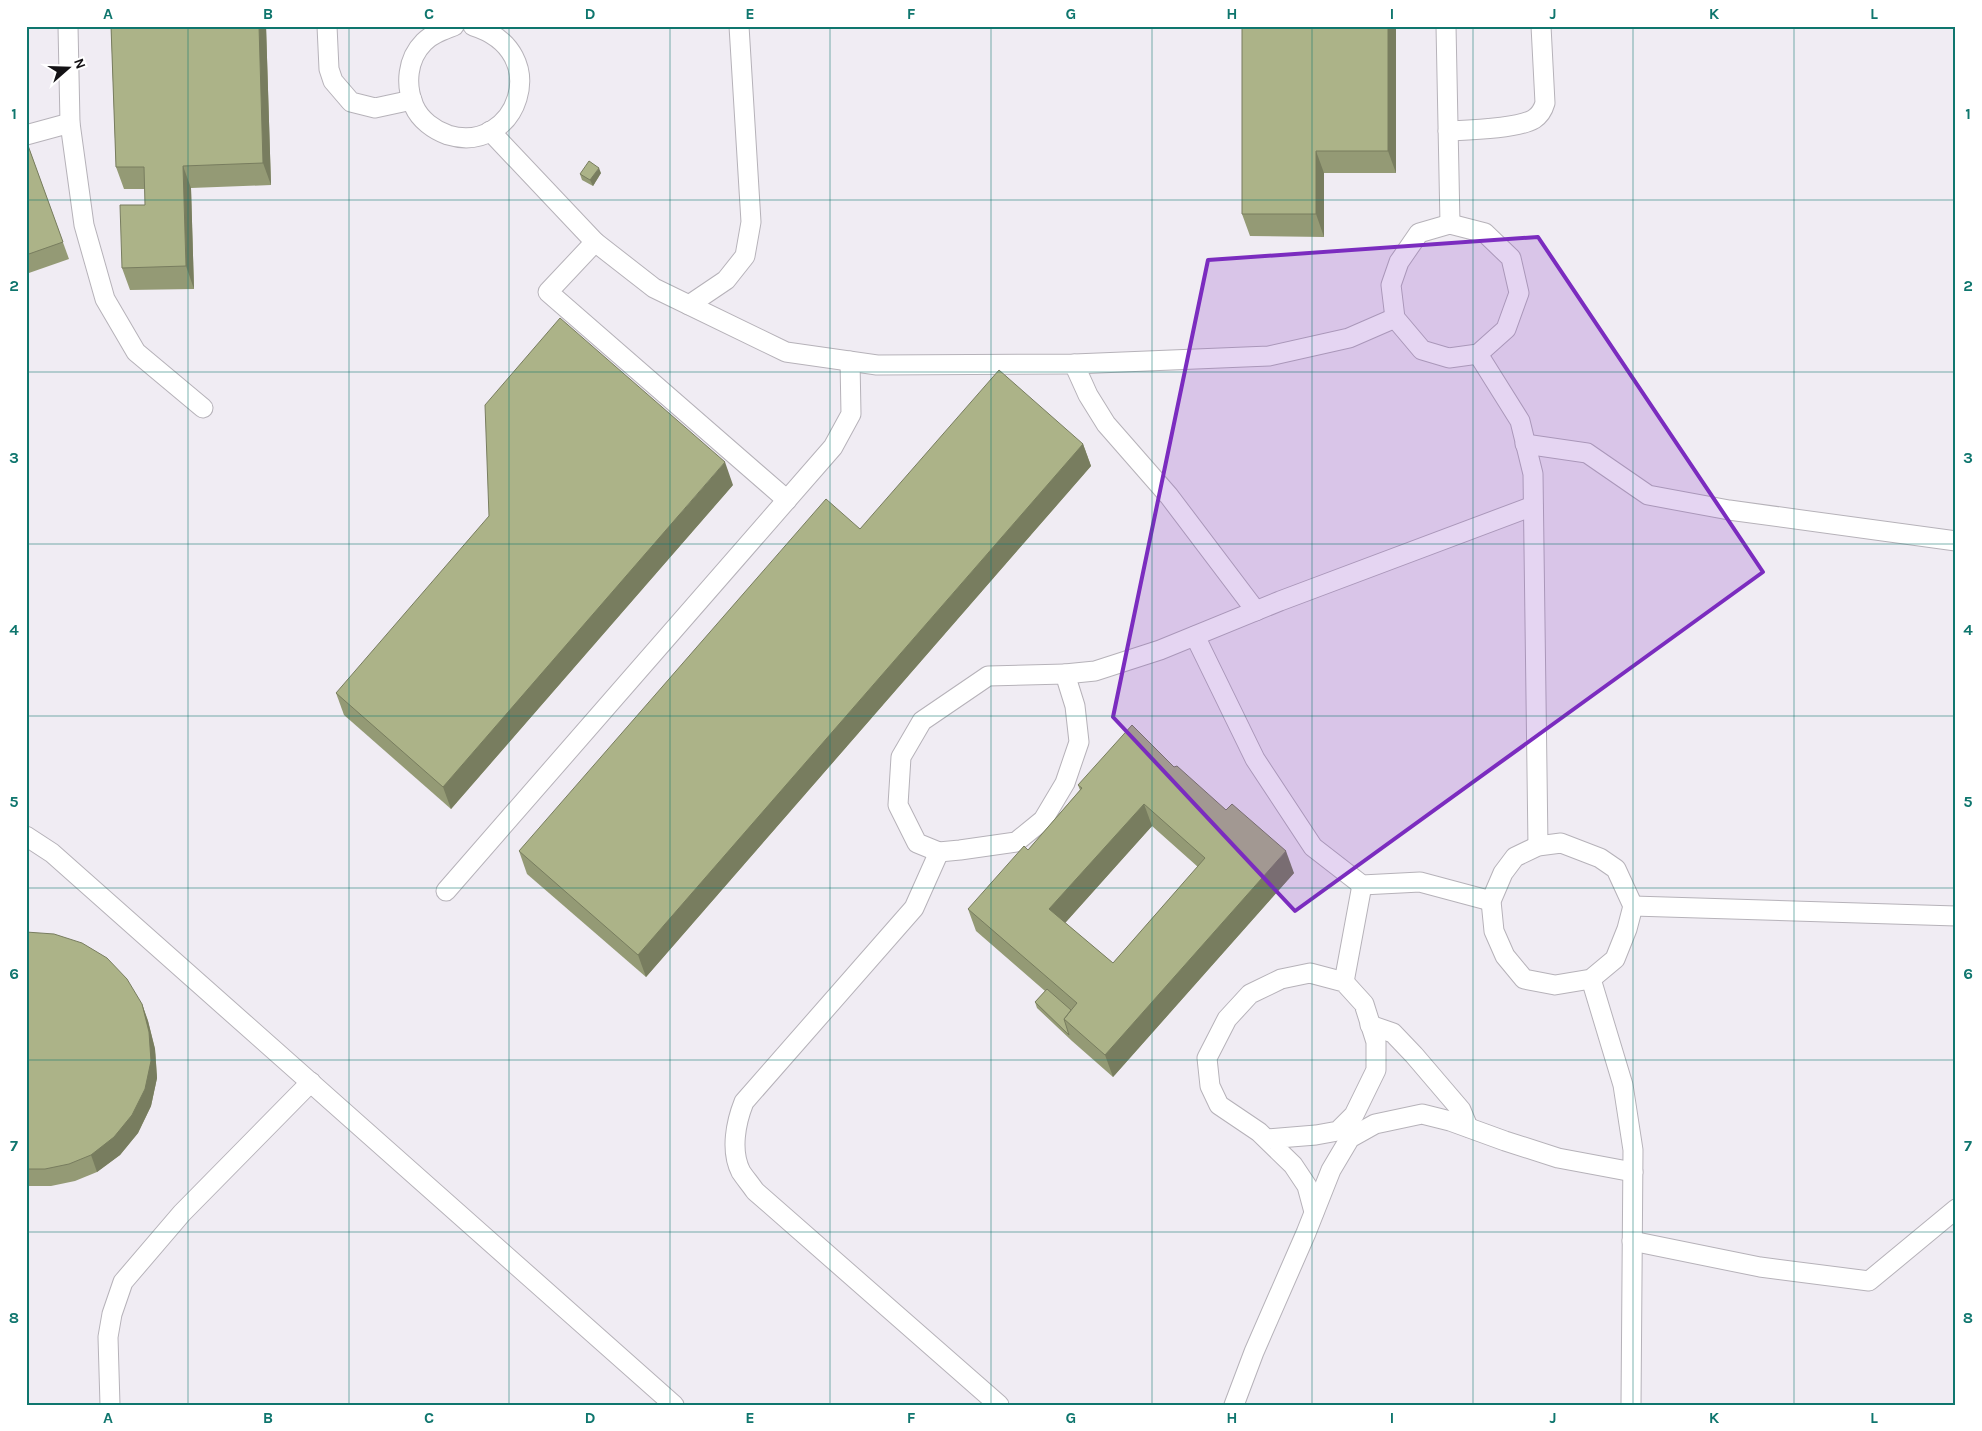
<svg xmlns="http://www.w3.org/2000/svg" width="1982" height="1431" viewBox="0 0 1982 1431" font-family="Karla,sans-serif">
<style>
.lines{fill:none;stroke-linecap:round;stroke-linejoin:round}
.service-casing{stroke:#b6b2b9;stroke-width:21}
.service{stroke:#fff;stroke-width:19}
.wall{fill:#949a75;fill-rule:evenodd}
.shaded-wall{fill:#787d5f}
.building{fill:#acb388;stroke:#787d5f;fill-rule:evenodd}
.marked{fill:#7b2cbf;fill-opacity:0.2;stroke:#7b2cbf;stroke-width:4;stroke-linejoin:round}
.grid{fill:none;stroke:#0f766e;stroke-width:1;stroke-opacity:0.55}
.neatline{fill:none;stroke:#0f766e;stroke-width:2}
.grid-label{font-size:16px;text-anchor:middle;font-weight:bold;fill:#0f766e}
</style>
<rect width="100%" height="100%" fill="#f0ecf3"/>
<g class="lines">
<defs>
<g id="service">
<polyline points="68,26 70,123 84,225 105,299 136,352 203,408"/>
<polyline points="327,26 329,69 333,81 351,102 375,108 412,100"/>
<path d="M 454,26 C 443,30 432,34 424,42 C 407,59 405,85 414,106 C 420,120 434,130 448,135 C 516,156 556,52 473,26"/>
<polyline points="1446,26 1450,224"/>
<polyline points="490,131 595,242 654,288 786,352 877,365 1074,364 1269,356 1349,338 1395,318"/>
<path d="M 1448,131 C 1469,130 1517,129 1534,119 C 1540,115 1543,110 1545,103 L 1541,26"/>
<polyline points="26,135 70,123"/>
<polygon points="1450,224 1485,233 1511,258 1519,293 1506,329 1478,354 1449,358 1422,350 1395,318 1391,285 1399,262 1419,233"/>
<polyline points="595,242 548,292 787,500"/>
<polyline points="689,305 726,280 745,256 751,222 739,26"/>
<polyline points="1478,354 1520,421 1533,474 1538,846"/>
<polyline points="1074,364 1088,395 1106,424 1169,496 1256,611"/>
<polyline points="1525,444 1587,453 1648,495 1729,510 1956,541"/>
<polyline points="1195,636 1255,759 1313,847 1362,885 1420,882 1491,901"/>
<polygon points="1065,674 1075,706 1079,742 1065,783 1043,820 1016,842 960,850 939,852 917,843 898,805 901,757 922,721 988,676"/>
<polyline points="1065,674 1095,671 1160,650 1280,601 1533,506"/>
<polyline points="26,836 52,853 674,1405"/>
<polygon points="1561,843 1600,858 1616,869 1633,906 1627,929 1615,959 1591,979 1555,985 1524,979 1505,956 1494,931 1491,901 1503,873 1515,857 1538,846"/>
<path d="M 939,852 L 914,908 L 744,1102 C 736,1122 730,1151 741,1172 C 745,1178 751,1185 755,1191 L 999,1405"/>
<polyline points="446,891 833,447 851,414 850,361"/>
<polyline points="1633,906 1956,916"/>
<polyline points="1591,979 1623,1085 1633,1150 1631,1405"/>
<polyline points="1344,982 1362,885"/>
<polyline points="1370,1025 1393,1033 1414,1055 1461,1110 1468,1127"/>
<polyline points="1267,1139 1316,1135 1338,1131 1354,1115 1376,1070 1376,1042 1364,1004 1344,982 1310,973 1281,979 1250,994 1227,1019 1207,1058 1210,1086 1219,1105 1259,1132 1293,1165 1307,1186 1314,1212"/>
<polyline points="1632,1241 1760,1267 1869,1281 1956,1209"/>
<polyline points="110,1405 108,1337 112,1314 123,1282 182,1213 311,1082"/>
<polyline points="1234,1405 1254,1352 1306,1233 1331,1170 1350,1138 1375,1124 1422,1114 1450,1121 1505,1141 1558,1158 1633,1172"/>
</g>
</defs>
<!-- service casing -->
<use href="#service" class="service-casing"/>
<!-- service -->
<use href="#service" class="service"/>
</g>
<!-- wall -->
<g class="wall">
<polygon points="111,26 266,26 271,185 191,188 194,289 130,290 122,268 145,205 145,189 124,189 116,167"/>
<polygon points="1242,26 1396,26 1396,173 1324,173 1324,237 1250,236 1242,214"/>
<polygon points="26,140 69,259 26,274"/>
<polygon points="601,173 593,186 582,180 580,174"/>
<polygon points="1083,444 1091,466 646,977 527,874 519,851 860,529"/>
<polygon points="733,485 451,809 344,715 336,693"/>
<path d="M 1174,767 L 1294,873 L 1113,1077 L 1072,1041 L 1037,1008 L 1035,1002 L 1045,991 L 976,931 L 968,909 L 1028,850 L 1080,790 L 1078,785 ZM 1152,826 L 1198,867 L 1113,963 L 1065,923 Z"/>
<polygon points="26,932 142,1004 148,1021 155,1049 157,1078 151,1106 138,1133 120,1155 97,1172 75,1181 51,1186 26,1186"/>
</g>
<!-- shaded-wall -->
<g class="shaded-wall">
<polygon points="259,26 266,26 271,185 263,163"/>
<polygon points="1388,26 1396,26 1396,173 1388,151"/>
<polygon points="1316,151 1324,173 1324,237 1316,214"/>
<polygon points="183,166 191,188 194,289 186,266"/>
<polygon points="599,168 601,173 593,186 590,180"/>
<polygon points="1083,444 1091,466 646,977 638,955"/>
<polygon points="725,462 733,485 451,809 443,787"/>
<polygon points="1144,804 1152,826 1057,932 1049,909"/>
<polygon points="1286,851 1294,873 1113,1077 1105,1055"/>
<polygon points="142,1004 148,1021 155,1049 157,1078 151,1106 138,1133 120,1155 97,1172 91,1155"/>
</g>
<!-- building -->
<g class="building">
<polygon points="111,26 259,26 263,163 183,166 186,266 122,268 120,205 145,205 144,167 116,167"/>
<polygon points="1242,26 1388,26 1388,151 1316,151 1316,214 1242,214"/>
<polygon points="26,140 63,242 26,255"/>
<polygon points="589,161 599,168 590,180 580,174"/>
<polygon points="560,318 725,462 443,787 336,693 489,516 485,405"/>
<polygon points="999,370 1083,444 638,955 519,851 826,499 860,529"/>
<path d="M 1132,725 L 1174,767 L 1177,766 L 1226,810 L 1232,804 L 1286,851 L 1105,1055 L 1064,1019 L 1077,1003 L 968,909 L 1024,846 L 1028,850 L 1082,788 L 1078,785 ZM 1144,804 L 1205,858 L 1113,963 L 1049,909 Z"/>
<polygon points="26,932 54,934 82,943 107,958 127,979 142,1004 149,1032 151,1061 145,1089 132,1115 114,1137 91,1155 69,1164 45,1169 26,1169"/>
<polygon points="1047,989 1071,1010 1064,1019 1069,1035 1035,1002"/>
</g>
<!-- marked area -->
<path class="marked" d="M 1538,237 L 1763,572 L 1295,911 L 1113,717 L 1208,260 Z"/>
<!-- grid -->
<path class="grid" d="M 188,26 L 188,1405M 349,26 L 349,1405M 509,26 L 509,1405M 670,26 L 670,1405M 830,26 L 830,1405M 991,26 L 991,1405M 1152,26 L 1152,1405M 1312,26 L 1312,1405M 1473,26 L 1473,1405M 1633,26 L 1633,1405M 1794,26 L 1794,1405M 26,200 L 1956,200M 26,372 L 1956,372M 26,544 L 1956,544M 26,716 L 1956,716M 26,888 L 1956,888M 26,1060 L 1956,1060M 26,1232 L 1956,1232"/>
<!-- border -->
<rect width="1982" height="1431" fill="none" stroke="#ffffff" stroke-width="55"/>
<!-- north arrow -->
<g transform="translate(68 68) rotate(70)" stroke="#ffffff" stroke-width="4" paint-order="stroke">
<path d="M0-4L9 19L0 12L-9 19Z" fill="#141215"/>
<text y="-8" font-size="14" font-weight="bold" text-anchor="middle" fill="#141215">N</text>
</g>
<rect x="28" y="28" width="1926" height="1376" class="neatline"/>
<g class="grid-label">
<text x="108" y="19">A</text>
<text x="268" y="19">B</text>
<text x="429" y="19">C</text>
<text x="590" y="19">D</text>
<text x="750" y="19">E</text>
<text x="911" y="19">F</text>
<text x="1071" y="19">G</text>
<text x="1232" y="19">H</text>
<text x="1392" y="19">I</text>
<text x="1553" y="19">J</text>
<text x="1714" y="19">K</text>
<text x="1874" y="19">L</text>
<text x="14" y="119">1</text>
<text x="1968" y="119">1</text>
<text x="14" y="291">2</text>
<text x="1968" y="291">2</text>
<text x="14" y="463">3</text>
<text x="1968" y="463">3</text>
<text x="14" y="635">4</text>
<text x="1968" y="635">4</text>
<text x="14" y="807">5</text>
<text x="1968" y="807">5</text>
<text x="14" y="979">6</text>
<text x="1968" y="979">6</text>
<text x="14" y="1151">7</text>
<text x="1968" y="1151">7</text>
<text x="14" y="1323">8</text>
<text x="1968" y="1323">8</text>
<text x="108" y="1423">A</text>
<text x="268" y="1423">B</text>
<text x="429" y="1423">C</text>
<text x="590" y="1423">D</text>
<text x="750" y="1423">E</text>
<text x="911" y="1423">F</text>
<text x="1071" y="1423">G</text>
<text x="1232" y="1423">H</text>
<text x="1392" y="1423">I</text>
<text x="1553" y="1423">J</text>
<text x="1714" y="1423">K</text>
<text x="1874" y="1423">L</text>
</g>
</svg>
